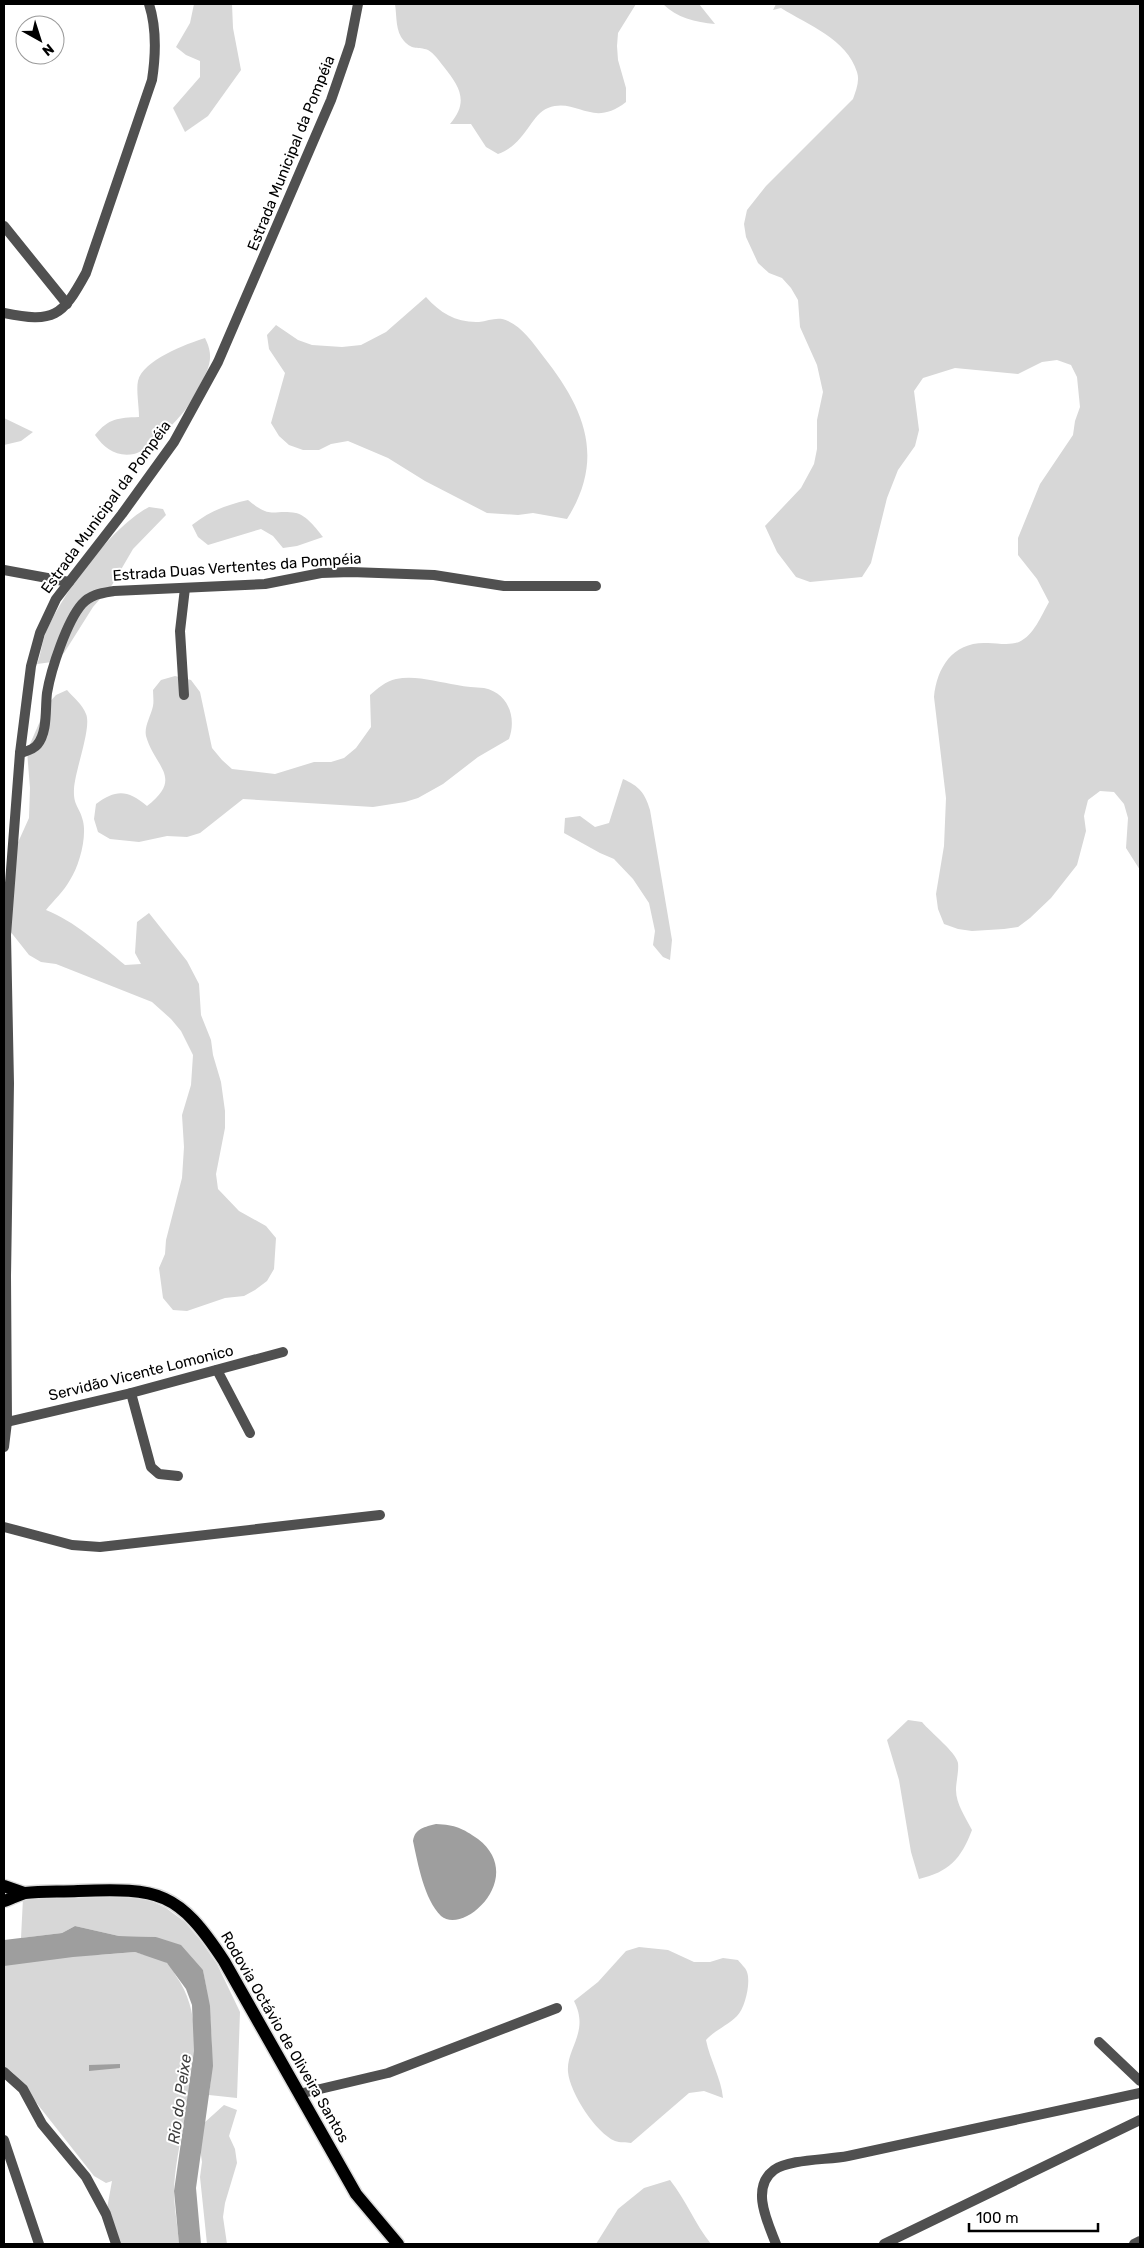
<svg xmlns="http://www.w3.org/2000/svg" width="1144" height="2248" viewBox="0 0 1144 2248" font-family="Rubik,sans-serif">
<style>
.green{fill:#d7d7d7}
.water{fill:#9e9e9e}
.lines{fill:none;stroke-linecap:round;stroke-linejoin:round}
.major-casing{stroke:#dbdbdb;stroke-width:15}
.minor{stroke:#505050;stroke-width:10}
.major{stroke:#000;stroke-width:12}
.labels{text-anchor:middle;stroke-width:4;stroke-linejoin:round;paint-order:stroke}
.street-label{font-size:15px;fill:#000;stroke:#fff}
.water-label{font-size:16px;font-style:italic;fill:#3f3f3f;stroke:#fff}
</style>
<rect width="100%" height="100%" fill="#fff"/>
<!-- green -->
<g class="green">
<polygon points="194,4 232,4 233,28 241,70 208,116 185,132 173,108 200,77 200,61 186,55 176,47 190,23"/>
<path d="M 395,4 L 636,4 L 618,33 L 617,46 L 618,60 L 626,88 L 626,102 C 592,129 577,97 548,108 C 530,115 526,144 498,154 L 486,147 L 471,124 L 450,124 C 469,102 460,87 444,67 C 440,62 434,53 428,50 C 418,46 413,51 404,41 C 395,31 397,16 395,4 Z"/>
<path d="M 663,4 L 699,4 L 715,24 C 695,22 677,18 663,4 Z"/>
<path d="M 776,4 L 1140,4 L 1140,870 L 1126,848 L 1128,818 L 1124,804 L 1114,792 L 1100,791 L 1088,800 L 1084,816 L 1086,831 L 1077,865 L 1051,898 L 1030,918 L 1018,927 L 1004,929 L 972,931 L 958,929 L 944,924 L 938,909 L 936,894 L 944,846 L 946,798 L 934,697 C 937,666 954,641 988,643 C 997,643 1009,646 1019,642 C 1034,635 1041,616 1049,602 L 1037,579 L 1018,555 L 1018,538 L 1040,484 L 1073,435 L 1075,421 L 1080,407 L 1077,377 L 1071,365 L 1057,360 L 1042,362 L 1018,374 L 955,368 L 923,378 L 914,391 L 919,430 L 915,446 L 898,470 L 887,498 L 871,563 L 862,577 L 810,582 L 796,577 L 777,552 L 765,526 L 801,488 L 814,464 L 817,449 L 817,420 L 823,392 L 817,365 L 800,327 L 798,300 L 791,288 L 782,278 L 769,273 L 758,263 L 746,237 L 744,224 L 747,210 L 766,186 L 853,99 C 856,90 860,81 857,72 C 847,39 808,25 781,8 L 773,10 Z"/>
<path d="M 426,297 C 440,313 457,323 479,322 C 489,321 498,316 508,321 C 523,328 533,343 543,356 C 584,408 606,457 567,519 L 533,513 L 518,515 L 487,513 L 425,481 L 388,458 L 348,441 L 331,444 L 319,450 L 303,450 L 289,445 L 279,436 L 271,423 L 285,373 L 269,349 L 267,335 L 276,325 L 298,340 L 312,345 L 342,347 L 361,345 L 386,332 Z"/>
<path d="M 205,338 C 210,348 212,357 208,368 C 207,373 190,404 186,409 C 178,420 146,452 134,454 C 116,457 105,449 95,435 C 109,418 118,418 139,417 C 139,407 136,389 138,381 C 143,360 186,344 205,338 Z"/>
<polygon points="4,418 33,432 21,441 4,445"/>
<path d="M 248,500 C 272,520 272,509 296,513 C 306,515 317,529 323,537 L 297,546 L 283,548 L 273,536 L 261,529 L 208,545 L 198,537 L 192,525 C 210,511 226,505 248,500 Z"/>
<path d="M 149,507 L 163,509 L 166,515 L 133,549 L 112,585 L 93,607 L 64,653 L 52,662 L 37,664 C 41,654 42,643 45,635 C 61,595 111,527 149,507 Z"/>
<path d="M 175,676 L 191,680 L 200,692 L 212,748 L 222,760 L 232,769 L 275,774 L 314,762 L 331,762 L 344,758 L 356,748 L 371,727 L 370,695 C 377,689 386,681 396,679 C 416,675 437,682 457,685 C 466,687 475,687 484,688 C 508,693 517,717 509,739 L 478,757 L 443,784 L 418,798 L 405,802 L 373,807 L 243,799 L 200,833 L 187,837 L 167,836 L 139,842 L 110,839 L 98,832 L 94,819 L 96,804 C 116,789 128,790 147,806 C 184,777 155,768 146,736 C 144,726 151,716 153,706 C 154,701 153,695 153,690 L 161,680 Z"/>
<path d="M 67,690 C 73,697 83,705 86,714 C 92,727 75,770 74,789 C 73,806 80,807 83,821 C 87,838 79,866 70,880 C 64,891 54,900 46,910 C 74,921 101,945 125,965 L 141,964 L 135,953 L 137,922 L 149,913 L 187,961 L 199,984 L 201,1015 L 211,1040 L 213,1055 L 221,1082 L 225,1111 L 225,1128 L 216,1174 L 218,1189 L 239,1211 L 266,1226 L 276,1238 L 274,1269 L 267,1281 L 255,1290 L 244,1296 L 225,1298 L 187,1311 L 173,1310 L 163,1298 L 159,1268 L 165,1254 L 166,1240 L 182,1178 L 184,1147 L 182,1115 L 191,1085 L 193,1055 L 181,1031 L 171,1019 L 152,1002 L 56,964 L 41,962 L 29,955 L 10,931 L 11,858 L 29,818 L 30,788 L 27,751 L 47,705 L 56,695 Z"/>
<path d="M 623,779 C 639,786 645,793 650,810 L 672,940 L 670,960 L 663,957 L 653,945 L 655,931 L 649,903 L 633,879 L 614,859 L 600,853 L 564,833 L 565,818 L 580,816 L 595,827 L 609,823 Z"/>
<path d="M 908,1720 L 922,1722 C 930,1732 956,1752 958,1763 C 959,1771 956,1782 956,1790 C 956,1804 966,1818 972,1830 C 961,1859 949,1872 919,1879 L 911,1852 L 899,1780 L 887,1740 Z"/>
<path d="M 123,1894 L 143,1897 L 166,1908 L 185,1922 L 201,1941 L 217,1964 L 240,2012 L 237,2098 L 209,2095 C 215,2053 211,2012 203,1970 L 156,1937 L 119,1936 L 75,1926 L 62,1933 L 21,1938 L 23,1898 Z"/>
<path d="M 639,1947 L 668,1950 L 694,1962 L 710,1962 L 723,1958 L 738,1960 C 740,1963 746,1968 747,1972 C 751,1983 745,2008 737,2016 C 727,2026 715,2030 706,2040 C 710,2060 721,2078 723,2098 L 704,2091 L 689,2093 L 631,2143 C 626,2142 620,2143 615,2141 C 596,2133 570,2093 568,2072 C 566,2048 590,2032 574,2001 L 598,1982 L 626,1951 Z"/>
<path d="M 135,1952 C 145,1956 159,1956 167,1963 C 171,1966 174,1972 176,1976 C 218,2034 176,2125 174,2191 C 174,2208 178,2227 179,2244 L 111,2244 L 106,2214 L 112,2181 L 106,2183 L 94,2176 L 13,2073 L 4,2066 L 4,1962 L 68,1954 L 99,1955 Z"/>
<polygon points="224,2105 237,2110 229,2136 235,2149 237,2163 225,2203 223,2217 227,2244 207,2244 200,2177 202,2162 198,2135 204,2123"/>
<path d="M 670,2180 C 686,2200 695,2224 711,2244 L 596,2244 L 618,2209 L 644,2188 Z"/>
</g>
<!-- water -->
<g class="water">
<path d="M 436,1824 C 456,1825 462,1828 478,1839 C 527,1877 464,1936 441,1916 C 424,1899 418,1864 413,1841 C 415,1828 425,1827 436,1824 Z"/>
<polygon points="75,1926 119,1936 156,1937 181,1945 203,1970 210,2006 213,2066 196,2188 201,2244 179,2244 174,2191 194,2051 192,2005 186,1989 167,1963 135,1952 73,1957 4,1966 4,1940 62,1933"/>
<polygon points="120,2064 120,2068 89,2071 89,2065"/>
</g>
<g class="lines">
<defs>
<g id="major">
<polyline points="4,1886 24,1893"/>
<path d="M 4,1901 C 10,1899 18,1895 25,1893 C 42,1891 61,1892 78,1891 C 160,1888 178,1891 224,1961 L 356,2194 L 398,2244"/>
</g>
</defs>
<!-- major casing -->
<use href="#major" class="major-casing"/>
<!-- minor -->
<g class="minor">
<polyline points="4,226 67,304"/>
<path d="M 4,313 C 54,323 62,317 86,273 L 152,80 C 156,54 157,29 149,4"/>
<polyline points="4,570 69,582"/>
<polyline points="184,695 180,631 185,588"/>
<path d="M 20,753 C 26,751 33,750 37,745 C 48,732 45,709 47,693 C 51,669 67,621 82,604 C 91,594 102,593 114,591 L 265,584 L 321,573 L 351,572 L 434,575 L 504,586 L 596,586"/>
<polyline points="217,1370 250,1433"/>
<polyline points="131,1393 151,1467 159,1474 178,1476"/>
<polyline points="7,1422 131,1393 283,1352"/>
<polyline points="4,1447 7,1422 6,1276 9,1083 6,935 20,753 31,666 40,633 56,599 122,514 174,442 218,362 331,100 350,45 358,4"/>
<polyline points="4,1527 72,1545 100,1547 380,1515"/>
<polyline points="1099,2042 1140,2081"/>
<polyline points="4,2072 23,2089 42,2124 86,2177 106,2214 116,2244"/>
<polyline points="299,2094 388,2073 557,2008"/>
<polyline points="4,2140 39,2244"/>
<path d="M 776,2244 C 768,2223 750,2188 774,2170 C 789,2159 828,2160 848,2156 C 945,2135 1043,2114 1140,2093"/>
<polyline points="884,2244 1140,2120"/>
<polyline points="1134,2244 1140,2241"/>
</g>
<!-- major -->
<use href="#major" class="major"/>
</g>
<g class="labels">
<!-- street labels -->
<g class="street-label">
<text transform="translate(291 153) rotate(-68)" y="5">Estrada Municipal da Pompéia</text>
<text transform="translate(106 507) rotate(-54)" y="5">Estrada Municipal da Pompéia</text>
<text transform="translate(237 567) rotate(-4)" y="5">Estrada Duas Vertentes da Pompéia</text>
<text transform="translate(141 1373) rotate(-14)" y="5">Servidão Vicente Lomonico</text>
<text transform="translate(285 2037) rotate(60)" y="5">Rodovia Octávio de Oliveira Santos</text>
</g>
<!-- water labels -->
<g class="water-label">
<text transform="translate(179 2099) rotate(-82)" y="6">Rio do Peixe</text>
</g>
</g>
<!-- border -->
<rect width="1144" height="2248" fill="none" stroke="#000000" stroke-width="10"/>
<!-- north arrow -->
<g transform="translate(40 40) rotate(141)"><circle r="24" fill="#ffffff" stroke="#999999"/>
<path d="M0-4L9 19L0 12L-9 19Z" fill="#000000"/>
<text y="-8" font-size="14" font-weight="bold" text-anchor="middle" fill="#000000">N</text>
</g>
<!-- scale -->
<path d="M969 2223v8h129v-8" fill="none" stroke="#000000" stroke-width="2.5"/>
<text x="976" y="2223" font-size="15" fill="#000000" stroke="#ffffff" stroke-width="4" paint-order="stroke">100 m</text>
</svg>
